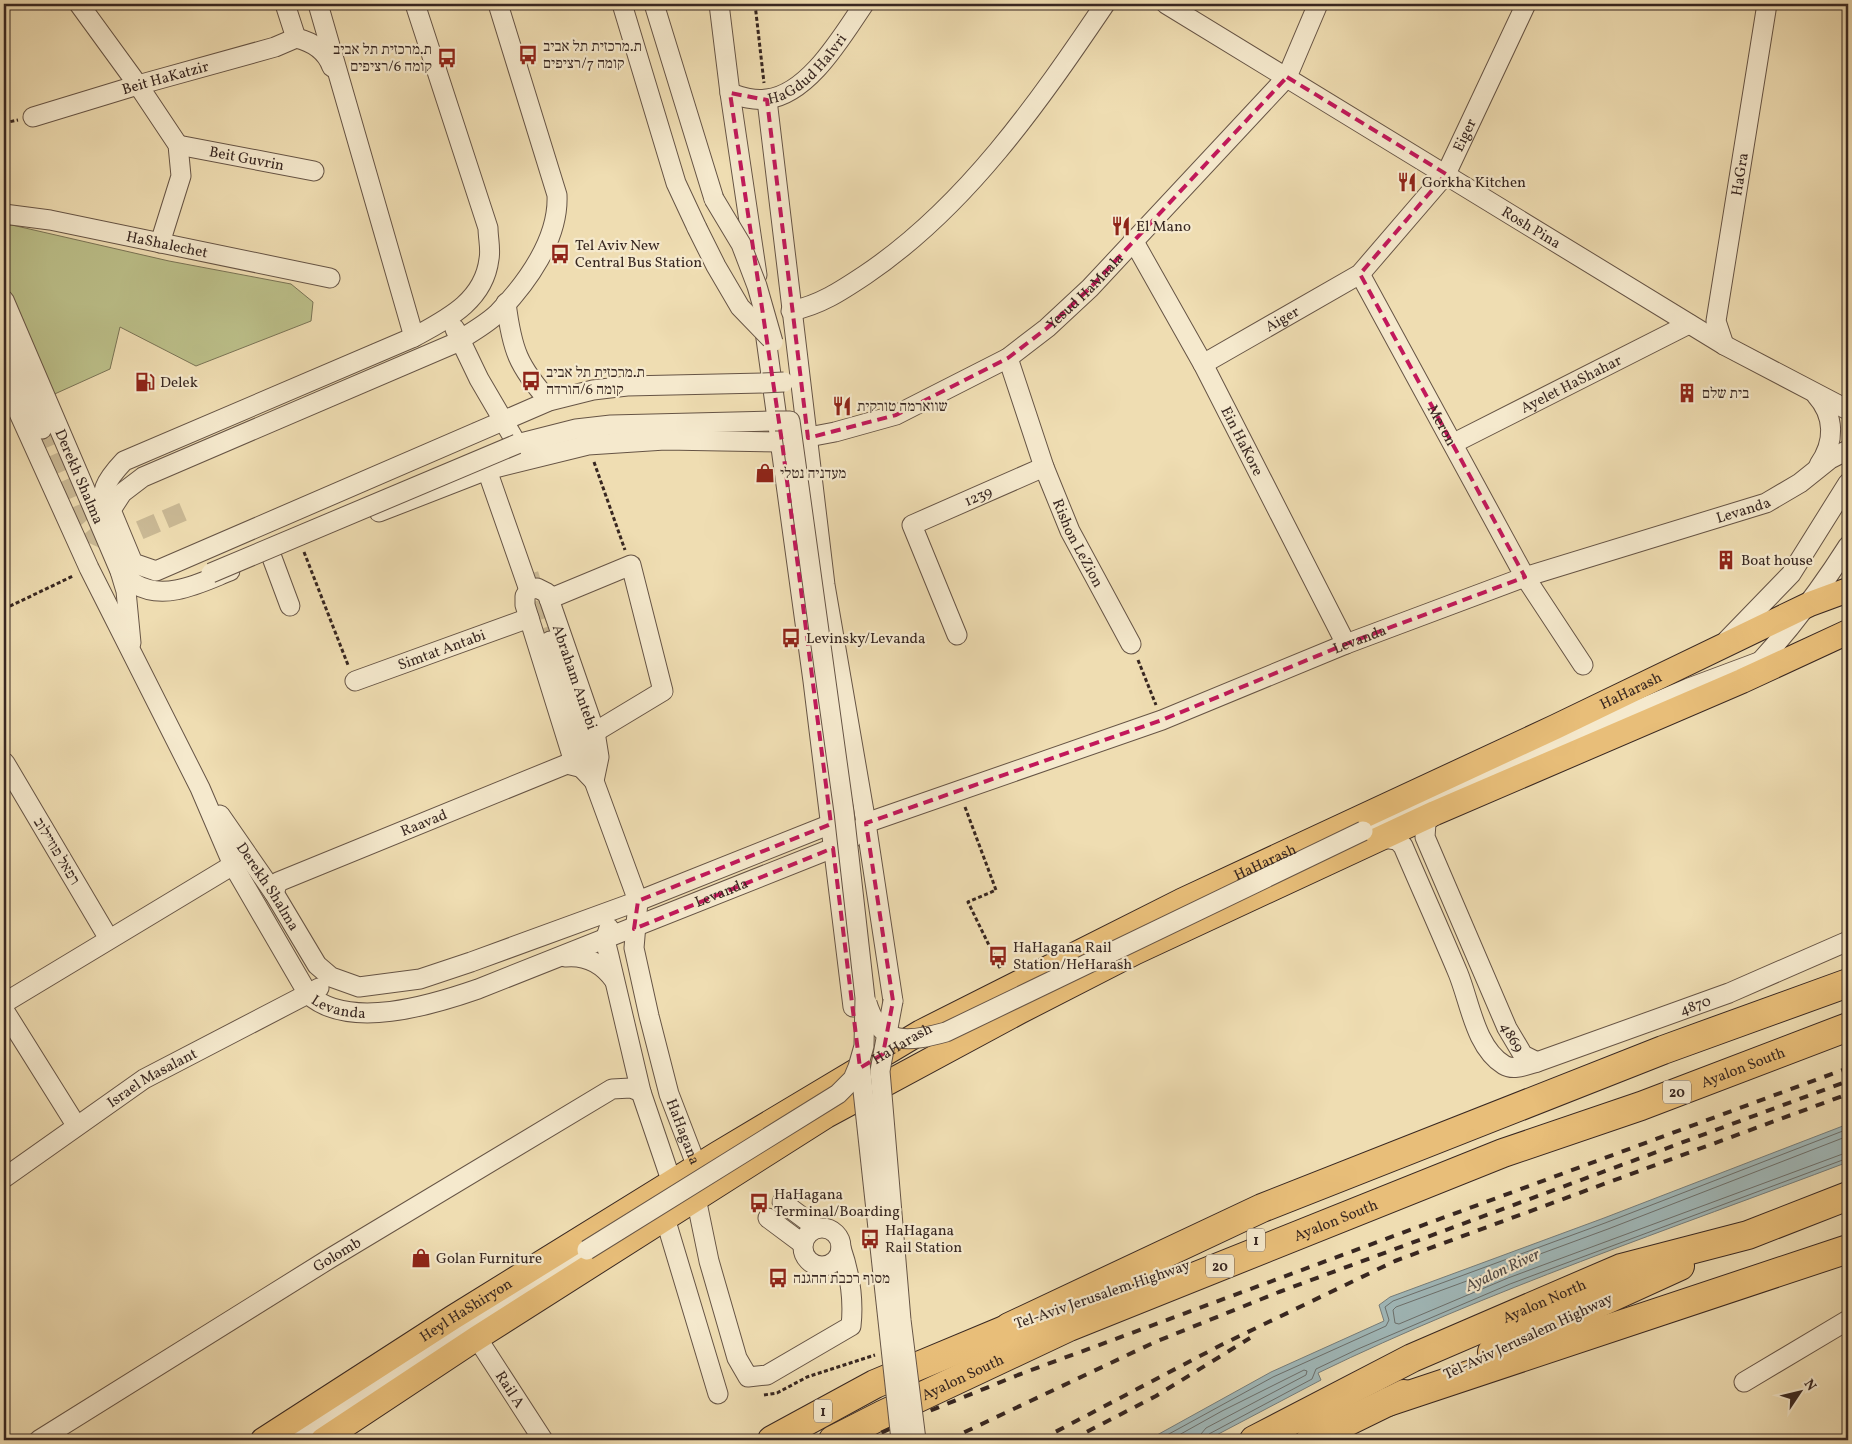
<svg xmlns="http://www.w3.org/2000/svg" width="1852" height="1444" viewBox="0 0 1852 1444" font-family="Vollkorn,'Frank Ruhl Libre',serif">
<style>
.green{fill:#bcc08a;stroke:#7a7456}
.water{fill:#a0b8b9;stroke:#767e7c}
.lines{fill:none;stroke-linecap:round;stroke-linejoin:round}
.shore{stroke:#6c706d;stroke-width:1}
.minor-tunnel{stroke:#cab995;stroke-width:19;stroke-dasharray:19 9;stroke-linecap:butt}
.minor-casing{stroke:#665445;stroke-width:21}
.major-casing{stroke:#382721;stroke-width:26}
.highway-casing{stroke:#382721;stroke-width:30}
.path{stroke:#382721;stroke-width:3;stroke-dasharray:4 2.5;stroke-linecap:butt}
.minor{stroke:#f5e9cd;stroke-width:19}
.major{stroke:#e8be79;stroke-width:24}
.highway{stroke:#e8be79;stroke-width:28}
.rail{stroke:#382721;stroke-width:4;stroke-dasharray:9 9;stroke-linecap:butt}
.minor-bridge-casing{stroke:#665445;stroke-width:21;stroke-linecap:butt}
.minor-bridge{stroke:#f5e9cd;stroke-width:19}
.marked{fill:none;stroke:#c2185b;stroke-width:4;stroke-dasharray:10 6;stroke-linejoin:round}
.labels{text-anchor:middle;stroke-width:4.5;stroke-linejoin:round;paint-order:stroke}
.shield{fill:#f5e9cd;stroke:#716155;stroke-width:1}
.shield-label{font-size:14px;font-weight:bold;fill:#382721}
.poi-label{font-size:15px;fill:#382721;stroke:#f5e9cd;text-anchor:start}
.street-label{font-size:15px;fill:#382721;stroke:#f5e9cd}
.water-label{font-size:16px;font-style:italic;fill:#524b47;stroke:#f5e9cd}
</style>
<rect width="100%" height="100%" fill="#efddb2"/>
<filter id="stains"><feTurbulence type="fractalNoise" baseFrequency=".004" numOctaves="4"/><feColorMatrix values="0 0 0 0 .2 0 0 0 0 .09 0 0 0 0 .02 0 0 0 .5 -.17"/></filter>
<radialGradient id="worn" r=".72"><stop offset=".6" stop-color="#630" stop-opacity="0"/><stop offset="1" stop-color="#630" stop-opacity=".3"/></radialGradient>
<!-- green -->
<polygon class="green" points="12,225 169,261 291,284 313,302 311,321 196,366 120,327 110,369 48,397 4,283 4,226"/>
<!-- water -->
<path class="water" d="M 1848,1124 L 1848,1162 C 1671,1229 1489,1290 1318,1373 L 1321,1380 L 1207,1440 L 1148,1440 L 1271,1372 L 1384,1321 L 1379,1305 L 1390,1297 L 1604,1218 Z"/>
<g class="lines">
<!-- shore -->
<g class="shore">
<polyline points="1848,1136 1608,1229 1396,1307 1393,1310 1395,1323 1399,1324 1508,1278 1848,1152"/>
<polyline points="1158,1440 1273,1377 1386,1326 1389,1320 1385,1307 1393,1301 1605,1223 1848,1129"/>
<polyline points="1170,1440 1222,1411 1304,1370 1307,1371 1306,1375 1206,1428 1201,1434 1200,1440"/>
<polyline points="1206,1440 1209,1434 1312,1379 1316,1369 1358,1349 1510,1284 1848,1158"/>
</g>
<!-- minor-tunnel -->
<g class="minor-tunnel">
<polyline points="481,420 496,469"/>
<polyline points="42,429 82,522 92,534 107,541 126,536 185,511"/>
<polyline points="529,574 550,641"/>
</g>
<defs>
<g id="minor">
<polyline points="79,4 138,85 178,145 181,176 160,243"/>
<polyline points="285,4 296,38"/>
<polyline points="318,4 414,337"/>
<path d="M 498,4 L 557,195 C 559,239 527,283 497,314 C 484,326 467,335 453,344 L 143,477 L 122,493 L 111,510 L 133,563 L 156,571 L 549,401 L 593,390 L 627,386 L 763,383"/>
<polyline points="622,4 676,183 697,228"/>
<polyline points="654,4 714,199"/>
<polyline points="719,4 730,93 757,275"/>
<path id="s1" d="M 1166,4 L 1724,345 L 1848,410"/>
<path d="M 296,38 C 313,42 326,50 332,67"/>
<path id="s2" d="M 730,93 C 742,97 754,101 767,99 C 809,94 842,36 864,4"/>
<polyline points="767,100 825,585 866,823 893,1001"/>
<path id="s3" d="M 33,117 L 138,85 L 275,47 L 296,38"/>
<path id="s4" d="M 178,145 L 314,171"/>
<path id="s5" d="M 4,214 L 50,220 L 330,278"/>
<path id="s6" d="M 1133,240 L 1203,364 L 1346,644"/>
<path id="s7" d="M 1360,274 L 1525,577 L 1583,665"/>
<path id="s8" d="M 4,300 L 120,571 L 126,591 L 131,643"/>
<path d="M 506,303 C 512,350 518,366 549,401"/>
<path d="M 791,311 C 820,305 841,291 865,275 C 966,207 1038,103 1105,4"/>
<polyline points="764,324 813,681 853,1007"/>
<polyline points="455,329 479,379 517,444 576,429 611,425 775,421"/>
<polyline points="4,340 42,429"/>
<path id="s9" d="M 1724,345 L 1716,321 L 1767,4"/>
<path id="s10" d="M 1008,358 L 1044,467 L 1070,531 L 1131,644"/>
<path id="s11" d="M 1203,364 L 1360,274 L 1446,174 L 1526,4"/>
<path id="s12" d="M 4,380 L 89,568 L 200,788 L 233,865 L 308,994 C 348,1031 432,1005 478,989 L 833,848 L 851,839 L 866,823 L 1162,720 L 1346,644 L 1525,577 L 1766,503 L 1800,483 L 1830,459 L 1848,450"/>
<path d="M 1816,395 C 1835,416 1835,442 1819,465"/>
<path id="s13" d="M 1454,443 L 1689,324"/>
<polyline points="487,470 529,590"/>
<path id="s14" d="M 379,512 L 487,470 L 588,445 L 665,440 L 782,442 L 835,432 L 896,415 L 1008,358 L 1047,328 L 1090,288 L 1287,77 L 1318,4"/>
<path d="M 108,520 C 96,493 107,479 124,461 L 414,337 C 447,319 484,301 489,259 C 491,249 488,238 488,228 L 415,4"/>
<polyline points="271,555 290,606"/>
<path d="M 120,571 C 125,575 130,580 135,584 C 165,602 202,582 230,571"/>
<polygon points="537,588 547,593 595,732 599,757 594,781 573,759 525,605 525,596 529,590"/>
<polyline points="549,599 631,565 663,691 595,732"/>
<path id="s15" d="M 957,635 L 912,525 L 1044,467"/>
<polyline points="1727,640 1791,574 1848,483"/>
<path id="s16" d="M 550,641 L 594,781 L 638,901 L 634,948 L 649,1016 L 669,1094 L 697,1167 L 696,1198 L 709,1261 L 737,1358 L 748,1377 L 767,1375 L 851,1326 C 854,1299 850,1274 841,1248"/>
<path d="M 1758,664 C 1794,625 1820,590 1848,546"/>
<path id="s17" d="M 355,681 L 529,618"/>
<polyline points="1564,742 1689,688 1772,657"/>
<polyline points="5,763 109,939"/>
<polyline points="1444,795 1573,731"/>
<path id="s18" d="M 1435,813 L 1426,823 L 1425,837 L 1507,1028 L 1523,1055 L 1537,1062"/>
<path id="s19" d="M 220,815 L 274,893 L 317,965 L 331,977 L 359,987 L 420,979 L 471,962 L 638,901 L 831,824 L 843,822"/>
<polyline points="1363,831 1454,790"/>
<path id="s20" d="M 1383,838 L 1397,840 L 1403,846 C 1421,888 1440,930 1458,973 C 1470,1002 1475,1047 1504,1065 C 1514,1071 1526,1065 1537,1062 L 1729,993 L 1848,941"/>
<path id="s21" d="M 274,893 L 278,882 L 567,764 L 579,767"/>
<polyline points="609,928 605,940 609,956 641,1092 672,1183 683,1189"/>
<path d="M 565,957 C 585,955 602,963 614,980"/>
<polyline points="4,1003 233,865"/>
<polyline points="4,1010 76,1125"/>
<path id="s22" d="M 4,1178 L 144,1079 L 319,988"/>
<polyline points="782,1202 817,1228"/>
<polyline points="665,1218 718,1394"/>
<polyline points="768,1218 803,1244"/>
<circle cx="822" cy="1247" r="19"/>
<path id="s23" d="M 477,1338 L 543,1440"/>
<polyline points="1744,1382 1848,1320"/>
<path id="s24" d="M 39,1440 L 329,1259 L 612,1089 L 631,1088 L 641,1092"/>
<polyline points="288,1440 587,1250"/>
</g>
<g id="major">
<path id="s25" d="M 263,1440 L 452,1318 L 717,1154 L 921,1032 L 1181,901 L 1555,727 L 1810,604 L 1848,590"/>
<polyline points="323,1440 477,1338 826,1116 1019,1012 1136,952 1435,813 1742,681 1848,632"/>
</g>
<g id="highway">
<polyline points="1009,1327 1262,1208 1663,1050 1848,983"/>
<polyline points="1492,1352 1680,1266"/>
<polyline points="1388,1402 1848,1249"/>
<polyline points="772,1440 875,1384 1026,1321"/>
<path id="s26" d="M 833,1440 L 882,1415 L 1069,1327 L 1503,1153 L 1641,1106 L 1848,1027"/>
<path id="s27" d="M 1254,1440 L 1412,1358 L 1621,1268 L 1748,1235 L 1848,1196"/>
<polyline points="1310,1440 1404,1394"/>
</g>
</defs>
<!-- minor casing -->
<use href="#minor" class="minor-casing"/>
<!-- major casing -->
<use href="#major" class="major-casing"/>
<!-- highway casing -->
<use href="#highway" class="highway-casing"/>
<!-- path -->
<g class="path">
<polyline points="755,4 764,83"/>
<polyline points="4,123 18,120"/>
<polyline points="594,462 625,550"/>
<polyline points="304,552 348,665"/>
<polyline points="4,609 73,576"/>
<polyline points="1138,660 1156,705"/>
<polyline points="965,807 996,890 968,902 1001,970"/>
<polyline points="764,1395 777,1393 807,1377 875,1355"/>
</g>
<!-- minor -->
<use href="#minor" class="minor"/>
<!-- major -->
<use href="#major" class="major"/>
<!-- highway -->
<use href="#highway" class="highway"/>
<!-- rail -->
<g class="rail">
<polyline points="865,1440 927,1412 1018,1375 1848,1068"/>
<polyline points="948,1440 1155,1342 1279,1292 1848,1081"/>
<polyline points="1040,1440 1221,1345 1395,1261 1848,1094"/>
<polyline points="1071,1440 1156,1396 1250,1338"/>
</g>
<defs>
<g id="minor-bridge">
<polyline points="714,199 741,244 757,286 773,342"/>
<polyline points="697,228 716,266 740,307 771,339"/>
<polyline points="763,383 784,382"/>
<polyline points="211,573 517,444"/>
<polyline points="893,1001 880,1071 901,1320 916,1440"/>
<path d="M 867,1003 C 880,1047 910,1042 946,1032 L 1363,831"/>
<polyline points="860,1063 901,1440"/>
<polyline points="587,1250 838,1094 853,1079 858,1067 864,1046 865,998 844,812 790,421 775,421"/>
</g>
</defs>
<!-- minor-bridge casing -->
<use href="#minor-bridge" class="minor-bridge-casing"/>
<!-- minor-bridge -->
<use href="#minor-bridge" class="minor-bridge"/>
</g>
<!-- marked area -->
<path class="marked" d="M 1287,77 L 1446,174 L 1360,274 L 1525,577 L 1346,644 L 1162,720 L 866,823 L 893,1001 L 883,1054 L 860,1068 L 833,848 L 634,929 L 638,901 L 831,824 L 782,442 L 730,93 L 767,100 L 808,438 L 896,415 L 1008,358 L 1047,328 L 1090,288 Z"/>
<!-- icons -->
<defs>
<symbol id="bus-bare" viewBox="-9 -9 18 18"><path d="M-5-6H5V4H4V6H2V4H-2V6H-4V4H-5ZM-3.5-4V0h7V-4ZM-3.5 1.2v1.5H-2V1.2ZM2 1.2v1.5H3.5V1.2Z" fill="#8f2418" stroke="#f5e9cd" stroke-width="2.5" paint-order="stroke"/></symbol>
<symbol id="restaurant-bare" viewBox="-9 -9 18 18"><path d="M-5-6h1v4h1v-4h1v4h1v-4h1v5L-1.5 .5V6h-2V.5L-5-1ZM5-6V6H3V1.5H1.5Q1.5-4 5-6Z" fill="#8f2418" stroke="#f5e9cd" stroke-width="2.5" paint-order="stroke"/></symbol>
<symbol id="fuel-bare" viewBox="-9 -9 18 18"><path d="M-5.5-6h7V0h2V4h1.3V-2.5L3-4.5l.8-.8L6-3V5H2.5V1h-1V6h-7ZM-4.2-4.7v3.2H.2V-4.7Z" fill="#8f2418" stroke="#f5e9cd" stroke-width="2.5" paint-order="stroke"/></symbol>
<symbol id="building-bare" viewBox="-9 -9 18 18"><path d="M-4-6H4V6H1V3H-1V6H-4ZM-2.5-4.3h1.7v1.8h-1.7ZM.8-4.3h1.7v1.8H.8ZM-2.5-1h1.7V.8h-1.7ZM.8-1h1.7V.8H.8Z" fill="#8f2418" stroke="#f5e9cd" stroke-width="2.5" paint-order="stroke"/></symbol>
<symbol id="shop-bare" viewBox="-9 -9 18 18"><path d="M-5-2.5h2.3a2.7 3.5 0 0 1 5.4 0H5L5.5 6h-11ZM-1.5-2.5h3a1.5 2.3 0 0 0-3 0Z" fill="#8f2418" stroke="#f5e9cd" stroke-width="2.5" paint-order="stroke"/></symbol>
</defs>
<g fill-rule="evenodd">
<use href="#bus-bare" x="514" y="41" width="28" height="28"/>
<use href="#bus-bare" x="433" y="44" width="28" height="28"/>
<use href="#restaurant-bare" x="1393" y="168" width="28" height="28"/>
<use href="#restaurant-bare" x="1107" y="212" width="28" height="28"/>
<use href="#bus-bare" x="546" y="240" width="28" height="28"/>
<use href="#bus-bare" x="517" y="367" width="28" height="28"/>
<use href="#fuel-bare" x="131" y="368" width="28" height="28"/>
<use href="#building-bare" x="1673" y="379" width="28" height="28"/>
<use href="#restaurant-bare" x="828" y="392" width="28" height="28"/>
<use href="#shop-bare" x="751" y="459" width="28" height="28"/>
<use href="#building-bare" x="1712" y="546" width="28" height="28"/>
<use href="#bus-bare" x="777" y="624" width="28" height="28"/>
<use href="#bus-bare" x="984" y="942" width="28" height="28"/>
<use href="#bus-bare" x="745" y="1189" width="28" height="28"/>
<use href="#bus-bare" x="856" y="1225" width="28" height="28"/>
<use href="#shop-bare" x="407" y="1244" width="28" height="28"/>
<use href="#bus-bare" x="764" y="1264" width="28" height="28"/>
</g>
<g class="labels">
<!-- shield labels -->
<g class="shield">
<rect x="1663" y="1080.5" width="28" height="23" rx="4"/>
<rect x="1247" y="1228.5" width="18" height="23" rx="4"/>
<rect x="1206" y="1254.5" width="28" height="23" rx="4"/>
<rect x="814" y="1399.5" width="18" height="23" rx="4"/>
</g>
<g class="shield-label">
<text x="1677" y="1097">20</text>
<text x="1256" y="1245">1</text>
<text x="1220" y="1271">20</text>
<text x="823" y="1416">1</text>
</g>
<!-- poi labels -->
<g class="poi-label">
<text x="543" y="51">ת.מרכזית תל אביב<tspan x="543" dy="17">קומה 7/רציפים</tspan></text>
<text x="432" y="54" text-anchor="end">ת.מרכזית תל אביב<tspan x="432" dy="17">קומה 6/רציפים</tspan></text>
<text x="1422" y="187">Gorkha Kitchen</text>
<text x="1136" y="231">El Mano</text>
<text x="575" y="250">Tel Aviv New<tspan x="575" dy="17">Central Bus Station</tspan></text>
<text x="546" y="377">ת.מרכזית תל אביב<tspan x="546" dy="17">קומה 6/הורדה</tspan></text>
<text x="160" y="387">Delek</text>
<text x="1702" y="398">בית שלם</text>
<text x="857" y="411">שווארמה טורקית</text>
<text x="780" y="478">מעדניה נטלי</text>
<text x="1741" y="565">Boat house</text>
<text x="806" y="643">Levinsky/Levanda</text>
<text x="1013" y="952">HaHagana Rail<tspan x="1013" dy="17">Station/HeHarash</tspan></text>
<text x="774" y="1199">HaHagana<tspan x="774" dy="17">Terminal/Boarding</tspan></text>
<text x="885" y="1235">HaHagana<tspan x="885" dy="17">Rail Station</tspan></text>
<text x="436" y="1263">Golan Furniture</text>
<text x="793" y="1283">מסוף רכבת ההגנה</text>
</g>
<!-- street labels -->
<g class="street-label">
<text dy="5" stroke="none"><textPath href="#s2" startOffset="89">HaGdud HaIvri</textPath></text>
<text dy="5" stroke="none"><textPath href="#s3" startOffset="138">Beit HaKatzir</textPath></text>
<text dy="5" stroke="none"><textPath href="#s11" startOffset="356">Eiger</textPath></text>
<text dy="5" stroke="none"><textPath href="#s4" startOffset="70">Beit Guvrin</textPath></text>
<text dy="5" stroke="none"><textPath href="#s9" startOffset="174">HaGra</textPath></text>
<text dy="5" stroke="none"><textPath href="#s1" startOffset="428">Rosh Pina</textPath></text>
<text dy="5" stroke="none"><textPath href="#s5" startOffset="166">HaShalechet</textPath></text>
<text dy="5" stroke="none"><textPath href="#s14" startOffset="759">Yesud HaMaala</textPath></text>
<text dy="5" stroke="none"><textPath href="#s11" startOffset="91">Aiger</textPath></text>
<text dy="5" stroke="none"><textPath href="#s13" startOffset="131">Ayelet HaShahar</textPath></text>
<text dy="5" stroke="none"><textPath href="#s7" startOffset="172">Meron</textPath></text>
<text dy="5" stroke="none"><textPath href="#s6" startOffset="229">Ein HaKore</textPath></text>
<text dy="5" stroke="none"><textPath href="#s8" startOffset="192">Derekh Shalma</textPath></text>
<text dy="5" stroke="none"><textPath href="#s15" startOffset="191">1239</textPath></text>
<text dy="5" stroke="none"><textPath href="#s12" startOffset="2219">Levanda</textPath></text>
<text dy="5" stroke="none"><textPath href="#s10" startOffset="198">Rishon LeZion</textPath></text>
<text dy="5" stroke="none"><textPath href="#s12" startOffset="1814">Levanda</textPath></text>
<text dy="5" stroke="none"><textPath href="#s17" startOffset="92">Simtat Antabi</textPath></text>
<text transform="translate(575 677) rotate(71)" y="5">Abraham Antebi</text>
<text dy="5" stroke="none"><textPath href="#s25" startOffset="1562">HaHarash</textPath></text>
<text dy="5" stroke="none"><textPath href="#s21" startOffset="169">Raavad</textPath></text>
<text transform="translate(57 851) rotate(59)" y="5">רפאל פוזיילוב</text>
<text dy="5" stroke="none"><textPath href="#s25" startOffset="1158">HaHarash</textPath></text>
<text dy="5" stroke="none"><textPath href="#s19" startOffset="86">Derekh Shalma</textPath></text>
<text dy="5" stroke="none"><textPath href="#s12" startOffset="1125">Levanda</textPath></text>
<text dy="5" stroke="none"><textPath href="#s12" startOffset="720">Levanda</textPath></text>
<text dy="5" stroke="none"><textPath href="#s20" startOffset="468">4870</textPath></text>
<text dy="5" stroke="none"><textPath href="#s18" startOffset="246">4869</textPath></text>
<text dy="5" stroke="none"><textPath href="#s25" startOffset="752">HaHarash</textPath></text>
<text dy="5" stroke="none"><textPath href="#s26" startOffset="984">Ayalon South</textPath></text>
<text dy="5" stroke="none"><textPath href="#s22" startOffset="179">Israel Masalant</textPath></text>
<text dy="5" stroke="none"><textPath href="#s16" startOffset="512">HaHagana</textPath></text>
<text dy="5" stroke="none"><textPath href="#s26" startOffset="549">Ayalon South</textPath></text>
<text dy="5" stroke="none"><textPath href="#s24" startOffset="351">Golomb</textPath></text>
<text transform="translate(1102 1294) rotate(-19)" y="5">Tel-Aviv Jerusalem Highway</text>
<text dy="5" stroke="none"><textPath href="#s27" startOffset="322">Ayalon North</textPath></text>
<text dy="5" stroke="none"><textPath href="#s25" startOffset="241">Heyl HaShiryon</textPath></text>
<text transform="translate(1528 1336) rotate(-25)" y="5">Tel-Aviv Jerusalem Highway</text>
<text dy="5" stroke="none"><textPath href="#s26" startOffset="144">Ayalon South</textPath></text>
<text dy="5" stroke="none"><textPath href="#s23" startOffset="61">Rail A</textPath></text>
</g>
<!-- water labels -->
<g class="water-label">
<text transform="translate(1502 1269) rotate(-25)" y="6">Ayalon River</text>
</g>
</g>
<!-- margin -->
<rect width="1852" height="1444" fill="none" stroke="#efddb2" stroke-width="20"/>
<rect x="5" y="5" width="1842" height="1434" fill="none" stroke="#382721" stroke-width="2.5"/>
<rect x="10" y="10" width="1832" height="1424" fill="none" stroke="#382721"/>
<!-- north arrow -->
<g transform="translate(1800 1392) rotate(55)" stroke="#f5e9cd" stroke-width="4" paint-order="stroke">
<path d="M0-4L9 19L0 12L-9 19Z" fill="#382721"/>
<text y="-8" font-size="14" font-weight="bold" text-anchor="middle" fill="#382721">N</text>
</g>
<rect width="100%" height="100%" filter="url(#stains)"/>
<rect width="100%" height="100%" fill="url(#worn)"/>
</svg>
